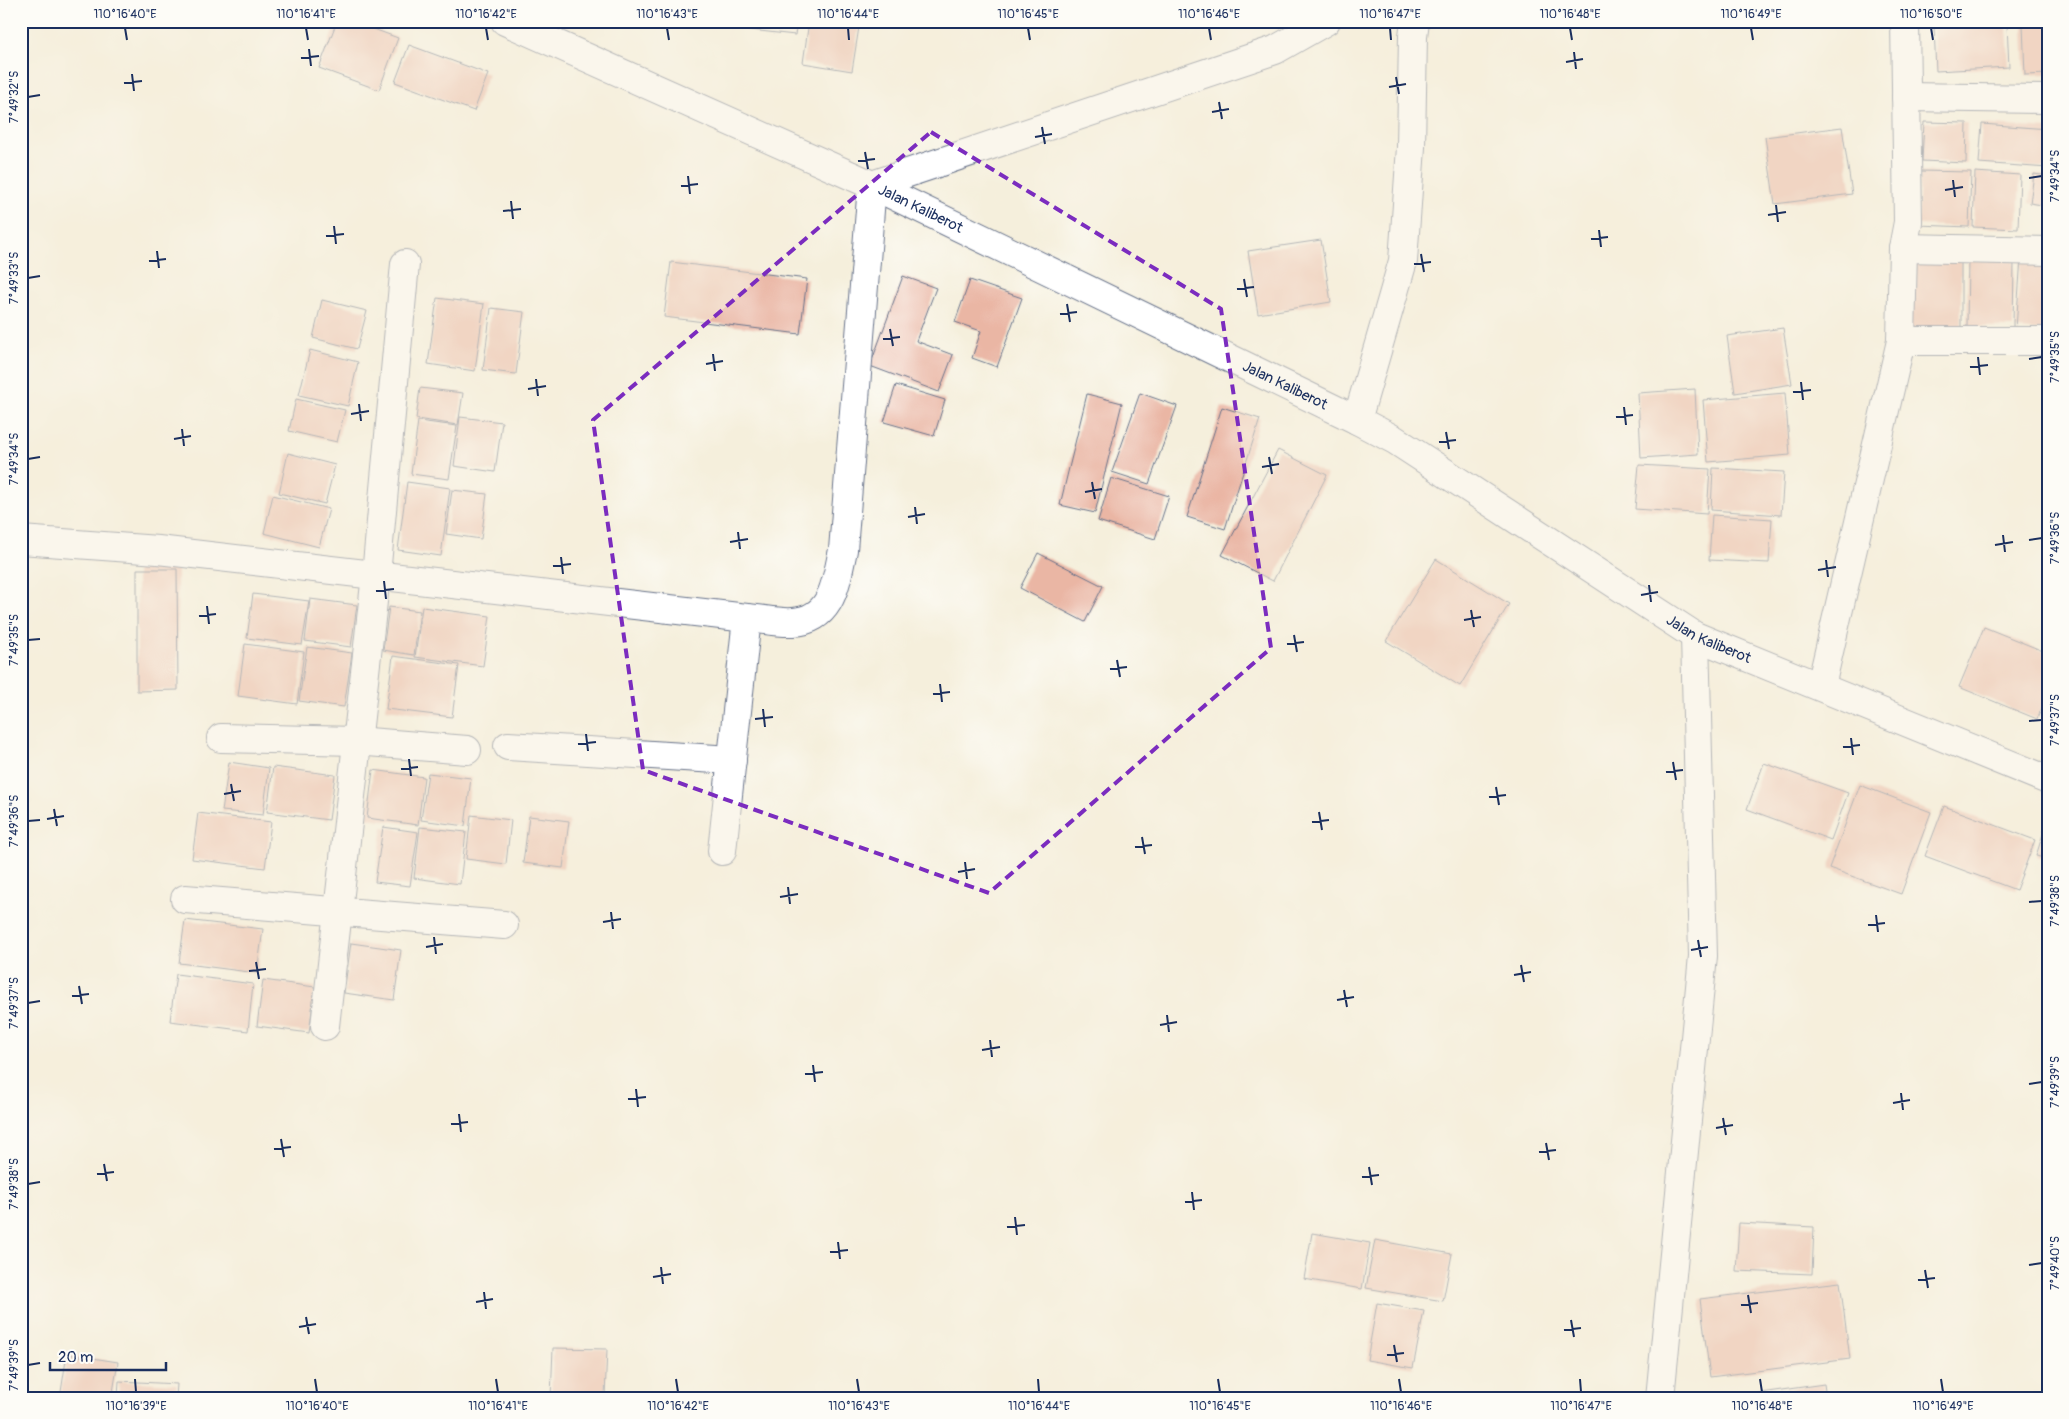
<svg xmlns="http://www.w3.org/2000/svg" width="2069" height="1419" viewBox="0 0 2069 1419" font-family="Pangolin,sans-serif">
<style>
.building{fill:#eab6a4}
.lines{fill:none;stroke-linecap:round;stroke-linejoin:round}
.minor-casing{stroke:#67728a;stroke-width:30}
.minor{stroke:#fff;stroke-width:28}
.marked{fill:none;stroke:#7b2cbf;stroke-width:4;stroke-dasharray:10 6;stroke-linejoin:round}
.ticks{fill:none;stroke:#1b2f5e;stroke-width:2}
.labels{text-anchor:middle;stroke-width:4.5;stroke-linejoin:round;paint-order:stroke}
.street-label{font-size:15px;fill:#1b2f5e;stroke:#fdfcf7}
.neatline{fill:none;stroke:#1b2f5e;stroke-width:2}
.ticks-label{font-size:12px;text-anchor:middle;fill:#1b2f5e}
</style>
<rect width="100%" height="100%" fill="#fdfcf7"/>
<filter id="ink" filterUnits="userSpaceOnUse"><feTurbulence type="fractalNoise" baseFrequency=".02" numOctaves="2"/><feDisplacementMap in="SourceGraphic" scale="10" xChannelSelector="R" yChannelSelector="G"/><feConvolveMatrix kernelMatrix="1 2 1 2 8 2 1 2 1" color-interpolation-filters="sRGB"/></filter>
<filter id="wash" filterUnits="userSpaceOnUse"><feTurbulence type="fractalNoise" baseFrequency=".0096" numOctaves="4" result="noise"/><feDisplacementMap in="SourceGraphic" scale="20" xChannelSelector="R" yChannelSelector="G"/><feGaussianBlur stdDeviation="1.12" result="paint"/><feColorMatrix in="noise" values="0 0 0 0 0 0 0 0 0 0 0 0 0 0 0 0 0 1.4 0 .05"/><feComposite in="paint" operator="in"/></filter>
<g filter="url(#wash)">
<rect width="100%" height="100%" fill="#f5efdc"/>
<g id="blocks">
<!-- building -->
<g class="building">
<polygon points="337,21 352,21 398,38 379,90 319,68"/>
<polygon points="743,21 797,21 795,35 742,29"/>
<polygon points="809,21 860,21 852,71 803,63"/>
<polygon points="2007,24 2009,67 1936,71 1934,28"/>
<polygon points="2048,24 2048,74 2025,75 2023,25"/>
<polygon points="409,45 488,74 474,111 395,82"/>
<polygon points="1924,122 1967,123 1966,163 1922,161"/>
<polygon points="1982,124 2048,129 2048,168 1979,163"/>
<polygon points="1842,127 1852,194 1775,204 1765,137"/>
<polygon points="1920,171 1971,172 1969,227 1918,225"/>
<polygon points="1975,172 2020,175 2018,229 1973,227"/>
<polygon points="2034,174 2048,176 2048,206 2030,203"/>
<polygon points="1321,240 1331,302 1258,314 1248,251"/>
<polygon points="2021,257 2048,259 2048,331 2016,329"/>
<polygon points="1961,258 1961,331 1910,332 1910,259"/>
<polygon points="1968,260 2014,261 2013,327 1967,327"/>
<polygon points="671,262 807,279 800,334 664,317"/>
<polygon points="903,276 936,288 916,341 953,355 939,392 870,366"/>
<polygon points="970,280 1022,298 997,367 972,358 981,331 955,322"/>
<polygon points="437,298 484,304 475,371 428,364"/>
<polygon points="322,300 367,311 357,349 313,338"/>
<polygon points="491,308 524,312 516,374 483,370"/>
<polygon points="1783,328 1792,384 1735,393 1727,336"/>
<polygon points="310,350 358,362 348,406 299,395"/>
<polygon points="896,385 945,400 934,436 884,422"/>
<polygon points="420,388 463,393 458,425 416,419"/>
<polygon points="1695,389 1698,454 1641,458 1638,393"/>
<polygon points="1140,393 1177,406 1149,484 1112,472"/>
<polygon points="1785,393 1790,455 1708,462 1703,400"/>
<polygon points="1087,394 1122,403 1095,513 1060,505"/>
<polygon points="296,399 345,410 337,442 289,431"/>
<polygon points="1222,407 1260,419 1225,529 1187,517"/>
<polygon points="460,417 502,422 495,472 454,466"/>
<polygon points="418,421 457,426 449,479 411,474"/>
<polygon points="1278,450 1327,475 1273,581 1222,555"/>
<polygon points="288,453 335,465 325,504 279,493"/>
<polygon points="1639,465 1710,469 1707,514 1635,509"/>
<polygon points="1713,468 1784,472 1781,515 1711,510"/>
<polygon points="1111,478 1169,496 1155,539 1098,521"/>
<polygon points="407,482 450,488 441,556 398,550"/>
<polygon points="452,490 487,494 481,539 446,534"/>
<polygon points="273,495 329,509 319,547 264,533"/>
<polygon points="1712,515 1772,519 1769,563 1709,560"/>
<polygon points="1038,553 1103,586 1085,622 1020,588"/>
<polygon points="1436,559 1509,604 1460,686 1386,641"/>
<polygon points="137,569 177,569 178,690 137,691"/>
<polygon points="253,594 309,601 302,645 247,638"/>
<polygon points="310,599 357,605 351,647 305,641"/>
<polygon points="389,607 420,611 414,655 383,650"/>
<polygon points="422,607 490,616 483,666 415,657"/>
<polygon points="1984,627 2048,653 2048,693 2037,719 1959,687"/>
<polygon points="245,644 304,652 297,704 238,696"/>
<polygon points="307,647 352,653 344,707 299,701"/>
<polygon points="393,656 459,665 452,717 386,709"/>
<polygon points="229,762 269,768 263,815 222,811"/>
<polygon points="1764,763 1848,793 1831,840 1747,809"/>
<polygon points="273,767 335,775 329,820 267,812"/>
<polygon points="373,770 424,777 418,825 367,818"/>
<polygon points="428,773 471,778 465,826 421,820"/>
<polygon points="1860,785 1931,812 1901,894 1829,868"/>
<polygon points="1944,806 2035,840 2016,890 1925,856"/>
<polygon points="198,813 271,822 265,868 192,859"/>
<polygon points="471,815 511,820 506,864 466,859"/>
<polygon points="529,816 569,821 563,868 523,863"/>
<polygon points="2047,821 2048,821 2048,859 2036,856"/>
<polygon points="383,827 418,832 410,886 375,882"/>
<polygon points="420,827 466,832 460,884 414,878"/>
<polygon points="185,920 263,929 257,973 179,963"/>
<polygon points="351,943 401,950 394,1000 344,993"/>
<polygon points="176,974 253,984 248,1031 170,1021"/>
<polygon points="263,980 315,987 309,1033 257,1026"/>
<polygon points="1739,1223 1814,1227 1812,1274 1736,1271"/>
<polygon points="1312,1233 1370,1243 1362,1289 1304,1279"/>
<polygon points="1375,1240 1452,1254 1443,1301 1366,1288"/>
<polygon points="1840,1282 1850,1359 1710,1377 1700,1299"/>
<polygon points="1377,1303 1424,1311 1413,1368 1367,1360"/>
<polygon points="553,1348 607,1349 605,1396 627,1396 627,1398 551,1398"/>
<polygon points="67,1354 118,1362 112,1398 60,1398"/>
<polygon points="119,1381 177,1384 176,1398 118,1398"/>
<polygon points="1824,1384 1826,1398 1732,1398 1732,1397"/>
</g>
</g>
</g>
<g filter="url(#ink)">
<use href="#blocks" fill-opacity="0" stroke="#67728a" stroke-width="1"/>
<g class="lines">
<defs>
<g id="minor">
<path id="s1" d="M 505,21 L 872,185 L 1357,420 L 1395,440 L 1695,636 L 2048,780"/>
<polyline points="1906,97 2048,99"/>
<polyline points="1903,248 2048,251"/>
<polyline points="1901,341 2048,341"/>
<polyline points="1357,420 1403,261 1411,147 1413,36 1415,21"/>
<path d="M 21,540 L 158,550 L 747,618 C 762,619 778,623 793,622 C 833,620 836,581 843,550 L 872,185 L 1275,50 L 1326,21"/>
<polyline points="1821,686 1901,341 1903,248 1908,222 1905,21"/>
<polyline points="221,738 356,741 467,750"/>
<polyline points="508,746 732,760"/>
<polyline points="722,851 747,618"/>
<polyline points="185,899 504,925"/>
<polyline points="325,1026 376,575 405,264"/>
<polyline points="1660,1398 1703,956 1695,636"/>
</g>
</defs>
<!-- minor casing -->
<use href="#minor" class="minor-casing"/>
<!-- minor -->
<use href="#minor" class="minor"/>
</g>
</g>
<!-- marked area -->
<path d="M0 0H2069V1419H0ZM 931,132 L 1221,309 L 1271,648 L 989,893 L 643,770 L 593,420 Z" fill="#f5efdc" fill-opacity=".55" fill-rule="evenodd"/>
<path class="marked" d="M 931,132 L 1221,309 L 1271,648 L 989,893 L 643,770 L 593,420 Z"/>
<!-- ticks -->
<path class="ticks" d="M 125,28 L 127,40M 306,28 L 308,40M 486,28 L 488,40M 667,28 L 669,40M 848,28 L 849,40M 1028,28 L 1030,40M 1209,28 L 1211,40M 1390,28 L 1391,40M 1570,28 L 1572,40M 1751,28 L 1753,40M 1931,28 L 1933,40M 309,49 L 311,66M 1574,52 L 1576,69M 301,58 L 319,56M 1566,62 L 1583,59M 132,74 L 134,91M 1396,77 L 1399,94M 124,83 L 142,81M 1389,87 L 1406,84M 28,97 L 40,95M 1219,102 L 1222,119M 1212,112 L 1229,109M 1042,127 L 1045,144M 1035,137 L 1052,134M 865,152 L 868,169M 858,161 L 875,159M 688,176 L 690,194M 2029,178 L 2042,176M 1953,180 L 1955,197M 681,186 L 698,184M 1945,190 L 1963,187M 511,201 L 513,219M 1776,205 L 1778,222M 503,211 L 521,209M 1768,215 L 1786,212M 334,226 L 336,244M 1599,230 L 1601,247M 326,236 L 344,234M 1591,239 L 1608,237M 157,251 L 159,268M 1421,254 L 1424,272M 149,261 L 166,259M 1414,264 L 1431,262M 28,278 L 40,276M 1244,279 L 1247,297M 1237,289 L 1254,287M 1067,304 L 1070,322M 1060,314 L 1077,312M 890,329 L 893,346M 883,339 L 900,337M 713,354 L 715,371M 1978,357 L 1980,375M 2029,359 L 2042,357M 706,364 L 723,361M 1970,367 L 1988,365M 536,379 L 538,396M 1801,382 L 1803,400M 528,389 L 546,386M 1793,392 L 1811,390M 359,404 L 361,421M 1624,407 L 1626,425M 351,414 L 369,411M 1616,417 L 1633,415M 182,429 L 184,446M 1446,432 L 1449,449M 174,439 L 191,436M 1439,442 L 1456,440M 1269,457 L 1272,474M 28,459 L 40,457M 1262,467 L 1279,464M 1092,482 L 1095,499M 1085,492 L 1102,489M 915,507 L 917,524M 908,517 L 925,514M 738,532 L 740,549M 2003,535 L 2005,552M 2029,540 L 2042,538M 730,542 L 748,539M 1995,545 L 2013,542M 561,557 L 563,574M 1826,560 L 1828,577M 553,566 L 571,564M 1818,570 L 1836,567M 384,581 L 386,599M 1649,585 L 1651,602M 376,591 L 394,589M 1641,595 L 1658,592M 207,606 L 209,624M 1471,610 L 1474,627M 199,616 L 216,614M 1464,620 L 1481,617M 1294,635 L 1297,652M 28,640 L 40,639M 1287,644 L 1304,642M 1117,660 L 1120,677M 1110,669 L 1127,667M 940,684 L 942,702M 933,694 L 950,692M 763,709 L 765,727M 755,719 L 773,717M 2029,721 L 2042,720M 586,734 L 588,751M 1851,738 L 1853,755M 578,744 L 596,742M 1843,747 L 1860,745M 409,759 L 411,776M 1673,762 L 1676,780M 401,769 L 418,767M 1666,772 L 1683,770M 231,784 L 234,801M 1496,787 L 1499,805M 224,794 L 241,791M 1489,797 L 1506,795M 54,809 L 57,826M 1319,812 L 1322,830M 47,819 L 64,816M 28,821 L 40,820M 1312,822 L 1329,820M 1142,837 L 1145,854M 1135,847 L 1152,845M 965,862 L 967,879M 958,872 L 975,869M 788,887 L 790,904M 780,897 L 798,894M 2029,902 L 2042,901M 611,912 L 613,929M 1876,915 L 1878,932M 603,922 L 621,919M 1868,925 L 1885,923M 434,937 L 436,954M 1698,940 L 1701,957M 426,947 L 443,944M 1691,950 L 1708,947M 256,962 L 259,979M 1521,965 L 1524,982M 249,971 L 266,969M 1514,975 L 1531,972M 79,986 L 82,1004M 1344,990 L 1347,1007M 72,996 L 89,994M 1337,1000 L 1354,997M 28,1003 L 40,1001M 1167,1015 L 1169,1032M 1160,1025 L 1177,1022M 990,1040 L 992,1057M 982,1050 L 1000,1047M 813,1065 L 815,1082M 805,1074 L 823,1072M 2029,1084 L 2042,1082M 636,1089 L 638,1107M 1901,1093 L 1903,1110M 628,1099 L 646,1097M 1893,1103 L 1910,1100M 459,1114 L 461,1132M 1723,1118 L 1726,1135M 451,1124 L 468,1122M 1716,1128 L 1733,1125M 281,1139 L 284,1157M 1546,1143 L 1549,1160M 274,1149 L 291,1147M 1539,1152 L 1556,1150M 104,1164 L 107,1181M 1369,1167 L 1372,1185M 97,1174 L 114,1172M 1362,1177 L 1379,1175M 28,1184 L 40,1182M 1192,1192 L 1194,1210M 1185,1202 L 1202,1200M 1015,1217 L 1017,1235M 1007,1227 L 1025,1225M 838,1242 L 840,1259M 830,1252 L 848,1250M 2029,1265 L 2042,1263M 661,1267 L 663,1284M 1925,1270 L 1928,1288M 653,1277 L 671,1274M 1918,1280 L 1935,1278M 484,1292 L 486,1309M 1748,1295 L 1751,1313M 476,1302 L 493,1299M 1741,1305 L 1758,1303M 306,1317 L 309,1334M 1571,1320 L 1574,1337M 299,1327 L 316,1324M 1564,1330 L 1581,1328M 1394,1345 L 1397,1362M 1387,1355 L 1404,1353M 28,1365 L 40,1363M 135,1379 L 136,1392M 315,1379 L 317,1392M 496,1379 L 498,1392M 676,1379 L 678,1392M 857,1379 L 859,1392M 1038,1379 L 1039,1392M 1218,1379 L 1220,1392M 1399,1379 L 1401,1392M 1580,1379 L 1581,1392M 1760,1379 L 1762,1392M 1941,1379 L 1943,1392"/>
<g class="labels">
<!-- street labels -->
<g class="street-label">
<text dy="5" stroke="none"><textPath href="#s1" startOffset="456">Jalan Kaliberot</textPath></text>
<text dy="5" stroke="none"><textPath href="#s1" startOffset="861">Jalan Kaliberot</textPath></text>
<text dy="5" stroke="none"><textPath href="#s1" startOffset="1356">Jalan Kaliberot</textPath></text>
</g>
</g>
<!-- margin -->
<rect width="2069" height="1419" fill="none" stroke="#fdfcf7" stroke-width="55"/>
<!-- scale -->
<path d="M50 1362v8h116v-8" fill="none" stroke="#1b2f5e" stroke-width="2.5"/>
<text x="58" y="1362" font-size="15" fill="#1b2f5e" stroke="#fdfcf7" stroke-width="4" paint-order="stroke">20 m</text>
<rect x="28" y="28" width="2014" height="1364" class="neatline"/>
<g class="ticks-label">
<text x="125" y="18">110°16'40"E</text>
<text x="306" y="18">110°16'41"E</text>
<text x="486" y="18">110°16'42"E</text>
<text x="667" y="18">110°16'43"E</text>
<text x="848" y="18">110°16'44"E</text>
<text x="1028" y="18">110°16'45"E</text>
<text x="1209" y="18">110°16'46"E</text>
<text x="1390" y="18">110°16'47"E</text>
<text x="1570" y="18">110°16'48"E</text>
<text x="1751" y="18">110°16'49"E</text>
<text x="1931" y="18">110°16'50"E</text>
<text transform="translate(14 97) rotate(-90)" y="4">7°49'32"S</text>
<text transform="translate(2055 176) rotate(-90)" y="4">7°49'34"S</text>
<text transform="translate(14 278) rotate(-90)" y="4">7°49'33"S</text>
<text transform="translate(2055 357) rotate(-90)" y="4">7°49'35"S</text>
<text transform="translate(14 459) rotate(-90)" y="4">7°49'34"S</text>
<text transform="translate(2055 538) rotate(-90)" y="4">7°49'36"S</text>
<text transform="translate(14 640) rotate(-90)" y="4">7°49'35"S</text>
<text transform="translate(2055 720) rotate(-90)" y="4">7°49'37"S</text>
<text transform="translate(14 821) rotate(-90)" y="4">7°49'36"S</text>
<text transform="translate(2055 901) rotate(-90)" y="4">7°49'38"S</text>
<text transform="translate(14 1003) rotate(-90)" y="4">7°49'37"S</text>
<text transform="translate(2055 1082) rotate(-90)" y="4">7°49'39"S</text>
<text transform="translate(14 1184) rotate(-90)" y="4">7°49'38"S</text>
<text transform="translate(2055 1263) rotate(-90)" y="4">7°49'40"S</text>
<text transform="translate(14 1365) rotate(-90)" y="4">7°49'39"S</text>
<text x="136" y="1410">110°16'39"E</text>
<text x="317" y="1410">110°16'40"E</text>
<text x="498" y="1410">110°16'41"E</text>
<text x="678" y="1410">110°16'42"E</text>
<text x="859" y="1410">110°16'43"E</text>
<text x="1039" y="1410">110°16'44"E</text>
<text x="1220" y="1410">110°16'45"E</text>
<text x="1401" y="1410">110°16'46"E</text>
<text x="1581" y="1410">110°16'47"E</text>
<text x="1762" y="1410">110°16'48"E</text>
<text x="1943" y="1410">110°16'49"E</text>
</g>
</svg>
